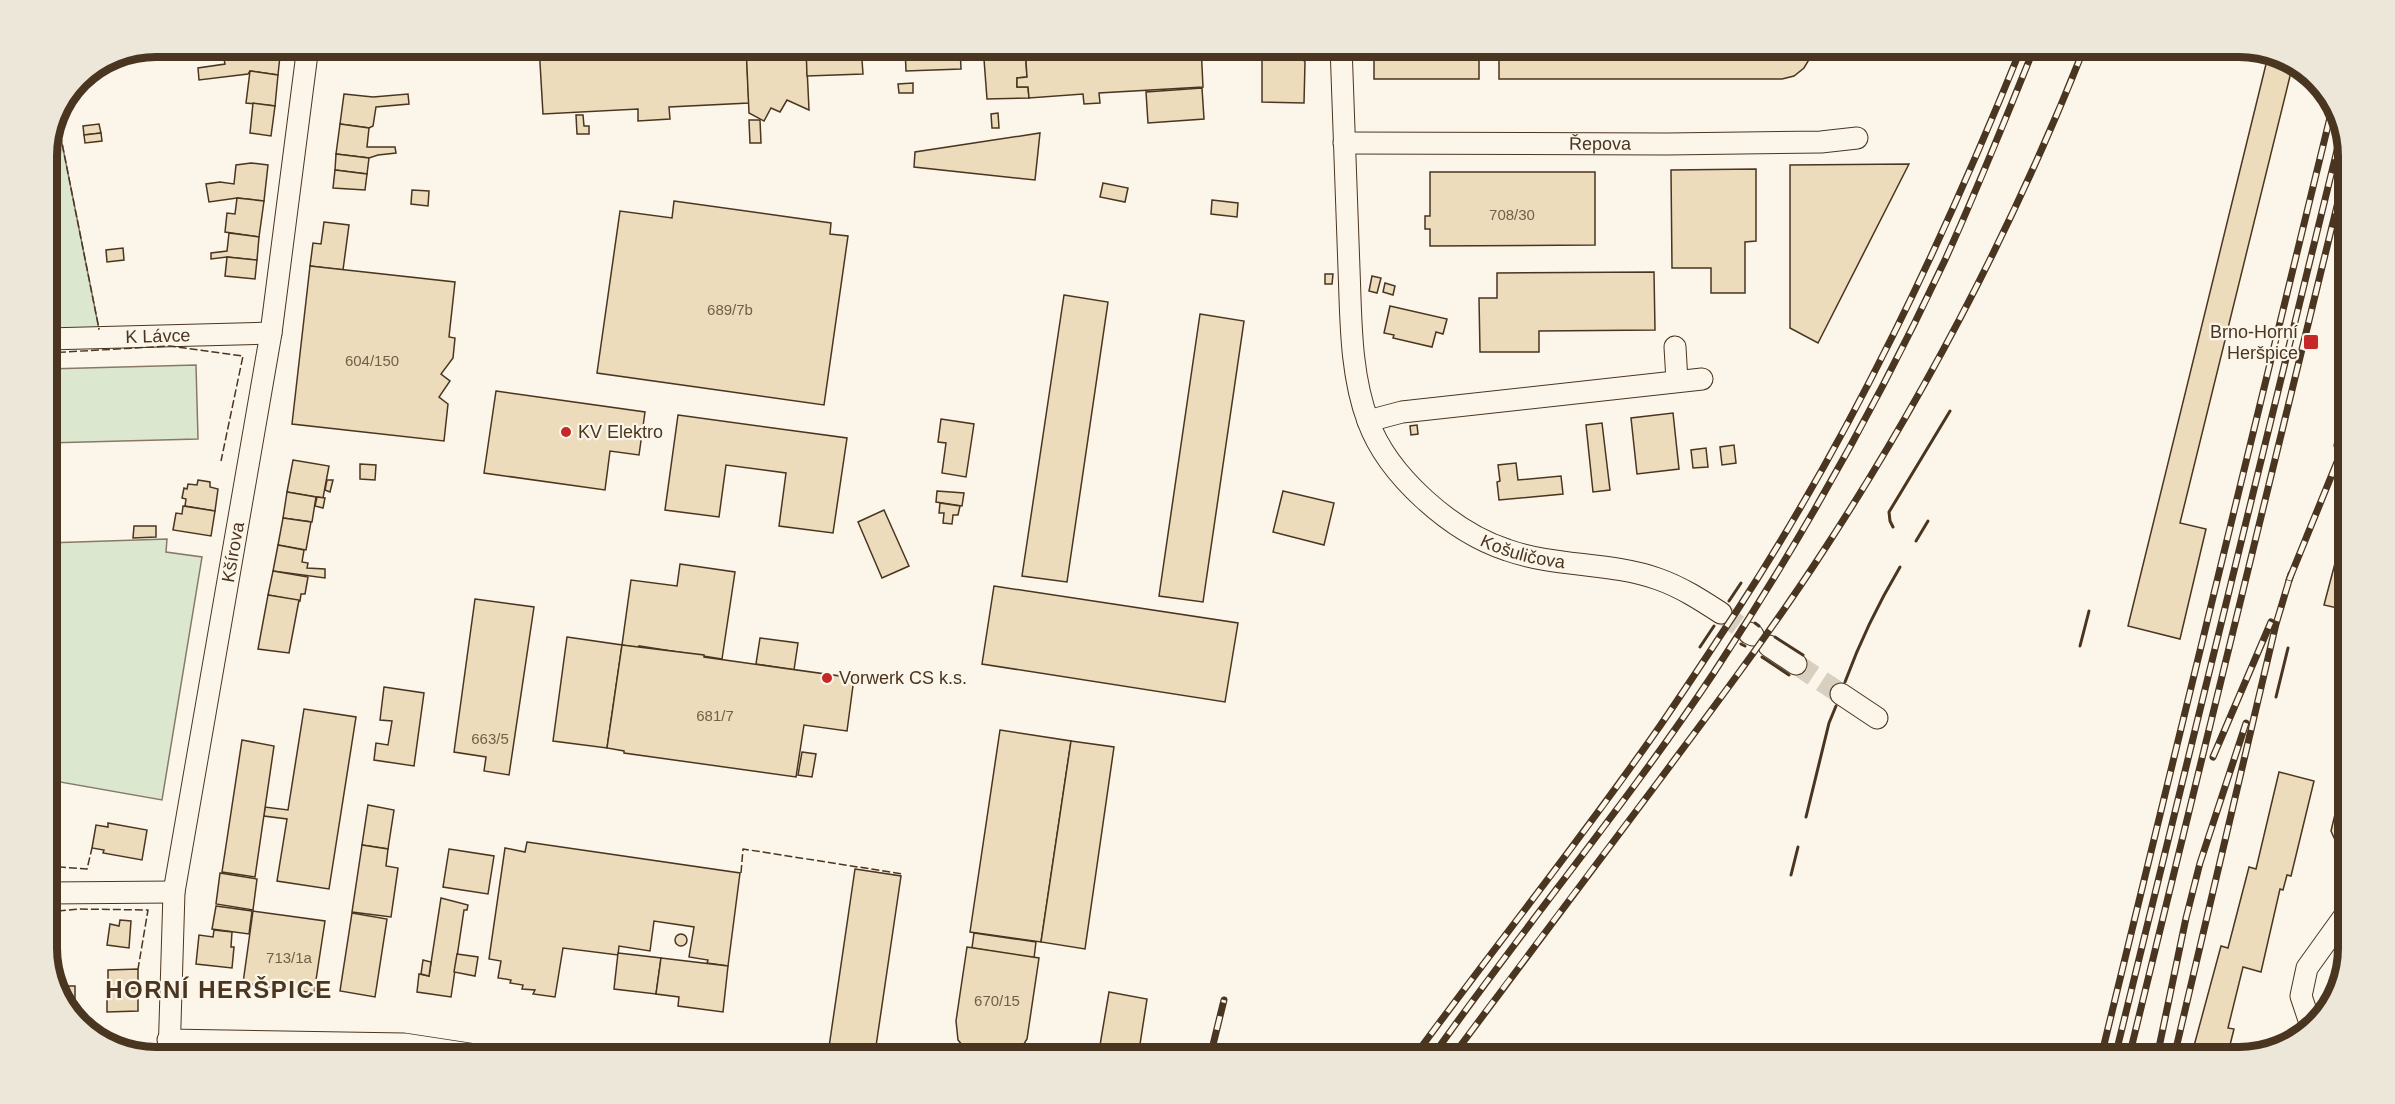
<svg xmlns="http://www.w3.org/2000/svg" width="2395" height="1104" viewBox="0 0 2395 1104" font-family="Arial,sans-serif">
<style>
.green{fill:#dce7d0;stroke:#887966;stroke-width:1.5}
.building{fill:#ecdcbc;stroke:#4a3520;stroke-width:1.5}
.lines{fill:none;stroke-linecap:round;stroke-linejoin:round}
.minor-tunnel{stroke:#d8cfc1;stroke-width:21;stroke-dasharray:21 10;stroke-linecap:butt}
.minor-casing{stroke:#4a3520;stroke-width:23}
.minor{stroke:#fbf6e9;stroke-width:21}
.rail-casing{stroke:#4a3520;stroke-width:7}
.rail{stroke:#fbf6e9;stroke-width:4.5;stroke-dasharray:14;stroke-linecap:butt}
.fence{stroke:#4a3520;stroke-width:1.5;stroke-dasharray:8 3;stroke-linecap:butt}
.wall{stroke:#4a3520;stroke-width:3}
.poi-dot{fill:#c62828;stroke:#fbf6e9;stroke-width:2}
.labels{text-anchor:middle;stroke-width:4.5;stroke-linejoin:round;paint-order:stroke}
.number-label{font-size:15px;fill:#725f47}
.street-label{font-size:18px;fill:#4a3520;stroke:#fbf6e9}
.poi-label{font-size:18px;fill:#4a3520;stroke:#fbf6e9;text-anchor:start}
.district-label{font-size:24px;font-weight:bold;letter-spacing:1.5px;fill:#4a3520;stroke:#fbf6e9}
.rim{fill:none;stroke:#4a3520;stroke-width:8}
</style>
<rect width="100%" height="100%" fill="#fbf6e9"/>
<!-- green -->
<g class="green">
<polygon points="58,123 99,329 47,332 47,149"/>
<polygon points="196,365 198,439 47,443 47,369"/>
<polygon points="167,539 166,552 202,557 162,800 55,781 47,834 47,543"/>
</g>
<!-- building -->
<g class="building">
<polygon points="254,46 281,46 278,75 250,71 248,74 199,80 198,68 225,64 224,59 240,57 246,52 253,53"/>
<polygon points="428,46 454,46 454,48 429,50"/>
<polygon points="539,46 746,46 749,103 669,107 670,119 638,121 638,109 543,114"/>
<polygon points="746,46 806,46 809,110 787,100 780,112 771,108 764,121 749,113"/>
<polygon points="806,46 861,46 863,74 807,76"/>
<polygon points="905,46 960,46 961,69 906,71"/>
<polygon points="983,46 1025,46 1027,77 1017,78 1017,87 1028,87 1029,98 987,99"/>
<polygon points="1025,46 1201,46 1203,87 1099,93 1100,103 1084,104 1083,94 1029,98 1028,87 1017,87 1017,78 1027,77"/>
<polygon points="1262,46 1300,46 1296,49 1305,62 1304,103 1262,102"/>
<rect x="1374" y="46" width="105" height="33"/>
<polygon points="1499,46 1522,46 1522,56 1783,55 1792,46 1817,46 1804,68 1794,76 1782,79 1499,79"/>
<polygon points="2269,52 2281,55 2293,64 2180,523 2206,529 2180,639 2128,626"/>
<polygon points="250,71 278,75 275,106 246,103"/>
<polygon points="913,83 913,93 899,93 898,84"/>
<polygon points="1202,88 1204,119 1148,123 1146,92"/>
<polygon points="344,94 373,97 408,94 409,104 376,107 373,126 369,128 340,124"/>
<polygon points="253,103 275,106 271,136 250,133"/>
<polygon points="998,113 999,128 992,128 991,114"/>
<polygon points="576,115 583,115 584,126 589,126 589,134 577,134"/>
<polygon points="749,120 760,120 761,143 750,143"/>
<polygon points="99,124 101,133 84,135 83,126"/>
<polygon points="340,124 369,128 367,147 395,147 396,153 378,155 369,158 336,154"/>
<polygon points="101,133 102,141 85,143 84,135"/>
<polygon points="1040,133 1035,180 914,167 915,152"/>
<polygon points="336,154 369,158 367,174 335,170"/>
<polygon points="251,163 268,165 264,201 237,198 209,202 206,184 220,182 234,184 236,165"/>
<polygon points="1909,164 1818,343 1790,328 1790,165"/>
<polygon points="1756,169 1756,241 1745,242 1745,293 1711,293 1711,268 1672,268 1671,170"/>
<polygon points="335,170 367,174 365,190 333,188"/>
<polygon points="1430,172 1595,172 1595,245 1430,246 1430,229 1425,229 1425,216 1430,216"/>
<polygon points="1103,183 1128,188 1125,202 1100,197"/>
<polygon points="412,190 429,191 428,206 411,204"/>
<polygon points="237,198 264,201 259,237 225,232 227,213 235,214"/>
<polygon points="1212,200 1238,203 1237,217 1211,214"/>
<polygon points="674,201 831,223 830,234 848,236 824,405 597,373 620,211 672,218"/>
<polygon points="324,222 349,225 343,270 310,266 313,243 321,244"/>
<polygon points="229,233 259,237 257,260 227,257 211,259 211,253 227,251"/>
<polygon points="123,248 124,260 107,262 106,250"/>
<polygon points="227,257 257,260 255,279 225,276"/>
<polygon points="310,266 455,282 449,337 455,338 453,358 441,374 450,381 439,397 448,404 444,441 292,424"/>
<polygon points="1654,272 1655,330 1539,331 1539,352 1480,352 1479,298 1497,298 1497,273"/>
<polygon points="1325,274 1333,274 1332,284 1325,284"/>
<polygon points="1372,276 1381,278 1377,293 1369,291"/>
<polygon points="1385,283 1395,286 1393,295 1383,292"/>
<polygon points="1064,295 1108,302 1067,582 1022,576"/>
<polygon points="1390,306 1447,319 1443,334 1436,332 1432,347 1393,338 1394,335 1384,333"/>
<polygon points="1200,314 1244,321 1203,602 1159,596"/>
<polygon points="496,391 645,412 639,455 610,451 605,490 484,473"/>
<polygon points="1673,413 1679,469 1637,474 1631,418"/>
<polygon points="678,415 847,438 833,533 779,526 786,473 726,465 719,517 665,510"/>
<polygon points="941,419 974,424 966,477 942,473 946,443 938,442"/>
<polygon points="1602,423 1610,490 1593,492 1586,425"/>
<polygon points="1417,425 1418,434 1411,435 1410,426"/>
<polygon points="1734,445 1736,463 1722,465 1720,447"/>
<polygon points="1706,448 1708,467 1693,468 1691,450"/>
<polygon points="293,460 329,466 323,498 287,492"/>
<polygon points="1516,463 1518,480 1561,476 1563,494 1499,500 1497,482 1500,481 1498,465"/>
<polygon points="360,464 376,465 375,480 360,479"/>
<polygon points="198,480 210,482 210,487 218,489 215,511 185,506 186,499 182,498 184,488 187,489 188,484 197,485"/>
<polygon points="327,480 333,480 330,492 325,490"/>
<polygon points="937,491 964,493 962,506 936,502"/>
<polygon points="1283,491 1334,503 1324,545 1273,532"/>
<polygon points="287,492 316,497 312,522 283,518"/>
<polygon points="317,497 325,498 323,508 315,506"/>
<polygon points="940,503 960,506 958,515 953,515 952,524 943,523 944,513 939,513"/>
<polygon points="183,506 215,511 211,536 173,530 176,513 182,514"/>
<polygon points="884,510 909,566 882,578 858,522"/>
<polygon points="2348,514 2348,611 2346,616 2340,614 2342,609 2324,605"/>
<polygon points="283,518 311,522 306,550 278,545"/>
<polygon points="134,526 156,526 156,537 133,538"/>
<polygon points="278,545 304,550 302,562 308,563 307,568 325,569 325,578 273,571"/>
<polygon points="680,564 735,572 722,659 639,646 639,648 622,645 631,580 677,586"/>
<polygon points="273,571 308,577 305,594 301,594 300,601 268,595"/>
<polygon points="994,586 1238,623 1225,702 982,664"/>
<polygon points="268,595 299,600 289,653 258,649"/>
<polygon points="475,599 534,607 509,775 484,771 486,757 454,752"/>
<polygon points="567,637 622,645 607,748 553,741"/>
<polygon points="760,638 798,643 794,670 756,664"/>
<polygon points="622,645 704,655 704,657 854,678 847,731 804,725 796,777 624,753 624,751 607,748"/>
<polygon points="384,687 424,693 414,766 374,760 376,743 388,745 392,721 380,720"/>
<polygon points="304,709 356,717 329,889 277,881 287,819 264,816 265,807 288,810"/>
<polygon points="1000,730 1071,741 1041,942 970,932"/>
<polygon points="242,740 274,746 255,877 222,872"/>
<polygon points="1071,741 1114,747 1085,949 1041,942"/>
<polygon points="802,752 816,754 812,777 798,775"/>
<polygon points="2348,760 2348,838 2341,842 2335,840 2331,831"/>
<polygon points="2279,772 2314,781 2291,876 2287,875 2283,890 2280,889 2261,972 2243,967 2228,1028 2234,1029 2227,1057 2191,1057 2221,946 2228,948 2249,867 2256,869"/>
<polygon points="368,805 394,810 388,849 362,845"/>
<polygon points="108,823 147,830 142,860 103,853 104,850 92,848 96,825 108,827"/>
<polygon points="527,842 740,873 728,966 707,963 708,960 689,957 694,927 654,921 650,951 619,946 618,955 563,948 555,997 533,994 535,990 522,989 523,985 510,983 511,980 498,978 501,961 489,959 505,848 525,852"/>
<polygon points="362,845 388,849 386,866 398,868 391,917 352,912"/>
<polygon points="449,849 494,856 488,894 443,887"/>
<polygon points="855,869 901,876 875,1053 829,1047"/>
<polygon points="220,873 257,879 253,910 216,904"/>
<polygon points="441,898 468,905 467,910 464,910 451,997 417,992 419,974 429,976"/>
<polygon points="216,906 252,911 249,934 212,929"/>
<polygon points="253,911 325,921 314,993 243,983"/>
<polygon points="352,913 387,919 375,997 340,991"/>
<polygon points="120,920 131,921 129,948 107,945 110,924 119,926"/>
<polygon points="214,930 232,932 231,947 234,947 232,968 196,964 199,935 213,937"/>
<polygon points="974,933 1036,942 1034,958 972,948"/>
<circle cx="681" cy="940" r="6"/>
<polygon points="967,947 1039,958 1027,1039 1019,1052 1012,1057 972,1057 958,1040 956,1021"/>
<polygon points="618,953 661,958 656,994 614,989"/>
<polygon points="457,954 478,957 475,976 454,972"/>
<polygon points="661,958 728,966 723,1012 678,1006 679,997 656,994"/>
<polygon points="423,960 431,962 429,976 421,974"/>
<polygon points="138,969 138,988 108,989 108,970"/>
<polygon points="58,986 75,986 75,1001 64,1001"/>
<polygon points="138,988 138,1011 107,1012 107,989"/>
<polygon points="1109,992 1147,999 1138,1057 1098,1057"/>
</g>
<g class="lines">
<!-- minor-tunnel -->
<g class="minor-tunnel">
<polyline points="1721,613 1749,633"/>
<polyline points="1796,664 1841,694"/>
</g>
<defs>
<g id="minor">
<path id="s1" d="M 1341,46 C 1343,121 1346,195 1349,269 C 1351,318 1350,373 1368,421 C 1388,476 1452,532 1507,550 C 1555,567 1610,562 1658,579 C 1681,587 1701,600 1721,613"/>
<path id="s2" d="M 1344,143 L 1667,144 L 1821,142 L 1857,138"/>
<path id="s3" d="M 47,339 L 271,333"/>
<polyline points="1675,347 1677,381"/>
<polyline points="1368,421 1402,412 1702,379"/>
<polyline points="1749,633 1753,635"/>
<polyline points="1769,646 1796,664"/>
<polyline points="1841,694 1877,718"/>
<polyline points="2347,710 2348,704"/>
<polyline points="47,893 174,892"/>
<polyline points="2311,1026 2301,996 2307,968 2348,911"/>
<polyline points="168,1040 404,1044 489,1057"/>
<path id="s4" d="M 169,1057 L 174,892 L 271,333 L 308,46"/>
</g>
</defs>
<!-- minor casing -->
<use href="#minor" class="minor-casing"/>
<!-- minor -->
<use href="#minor" class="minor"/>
<defs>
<g id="rail">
<polyline points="2337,445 2348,401"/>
<polyline points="2289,580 2348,435"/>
<polyline points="2213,757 2271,622"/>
<polyline points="1210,1057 1224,1000"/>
<path d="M 1414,1057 C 1496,945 1583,837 1662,723 C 1688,685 1713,647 1738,609 C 1853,432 1943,241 2022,46"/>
<path d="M 1432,1057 C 1523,928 1625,806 1713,674 C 1800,542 1878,403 1945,260 C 1977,190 2006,118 2035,46"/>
<path d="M 1452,1057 C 1521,964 1591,871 1661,778 C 1716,704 1772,630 1822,553 C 1926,394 2015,223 2085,46"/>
<polyline points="2101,1057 2333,105"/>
<polyline points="2115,1057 2342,130"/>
<polyline points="2129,1057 2348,161"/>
<polyline points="2157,1057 2186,918 2200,863 2246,723"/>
<polyline points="2174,1057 2276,624 2291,574"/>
</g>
</defs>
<!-- rail casing -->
<use href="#rail" class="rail-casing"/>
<!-- rail -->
<use href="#rail" class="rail"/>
<!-- fence -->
<g class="fence">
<polyline points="58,123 99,329 98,329"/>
<polyline points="47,353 170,346 243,356 221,461"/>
<polyline points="47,866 87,869 92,848"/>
<polyline points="741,873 743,849 903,874"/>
<polyline points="47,912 79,909 148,910 138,969"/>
</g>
<!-- wall -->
<g class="wall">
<polyline points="1893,527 1890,521 1889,512 1950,411"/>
<polyline points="1916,541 1928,521"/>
<polyline points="1729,601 1741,583"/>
<polyline points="1755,623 1759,626"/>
<polyline points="1775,637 1803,655"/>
<polyline points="1741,644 1745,646"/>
<polyline points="2080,646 2089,611"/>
<polyline points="1700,647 1714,626"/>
<polyline points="1762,657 1789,675"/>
<path d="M 1845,682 C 1860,641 1878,604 1900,567"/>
<polyline points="2276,697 2288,648"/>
<polyline points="1806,817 1829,723 1836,706"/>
<polyline points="1791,875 1798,847"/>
</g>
</g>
<!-- markers -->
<g class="poi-dot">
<rect x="2303" y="334" width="16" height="16" rx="3"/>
<circle cx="566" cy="432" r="6"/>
<circle cx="827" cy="678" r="6"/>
</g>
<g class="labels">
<!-- number labels -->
<g class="number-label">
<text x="1512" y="220">708/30</text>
<text x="730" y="315">689/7b</text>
<text x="372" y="366">604/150</text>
<text x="715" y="721">681/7</text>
<text x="490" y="744">663/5</text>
<text x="289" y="963">713/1a</text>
<text x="997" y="1006">670/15</text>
</g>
<!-- street labels -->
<g class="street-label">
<text dy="6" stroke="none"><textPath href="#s2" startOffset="256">Řepova</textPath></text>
<text dy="6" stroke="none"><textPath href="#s3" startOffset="111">K Lávce</textPath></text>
<text dy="6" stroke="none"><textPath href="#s1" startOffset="588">Košuličova</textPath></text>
<text dy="6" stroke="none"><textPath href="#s4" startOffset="510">Kšírova</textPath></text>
</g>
<!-- poi labels -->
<g class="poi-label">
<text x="2298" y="338" text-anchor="end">Brno-Horní<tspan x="2298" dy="21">Heršpice</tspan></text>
<text x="578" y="438">KV Elektro</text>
<text x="839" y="684">Vorwerk CS k.s.</text>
</g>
<!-- district labels -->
<g class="district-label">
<text x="219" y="998">HORNÍ HERŠPICE</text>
</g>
</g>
<!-- crop -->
<path d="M0 0H2395V1104H0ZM156 57H2239A99 99 0 0 1 2338 156V948A99 99 0 0 1 2239 1047H156A99 99 0 0 1 57 948V156A99 99 0 0 1 156 57Z" fill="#ede7d9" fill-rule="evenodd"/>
<path class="rim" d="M156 57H2239A99 99 0 0 1 2338 156V948A99 99 0 0 1 2239 1047H156A99 99 0 0 1 57 948V156A99 99 0 0 1 156 57Z"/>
</svg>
